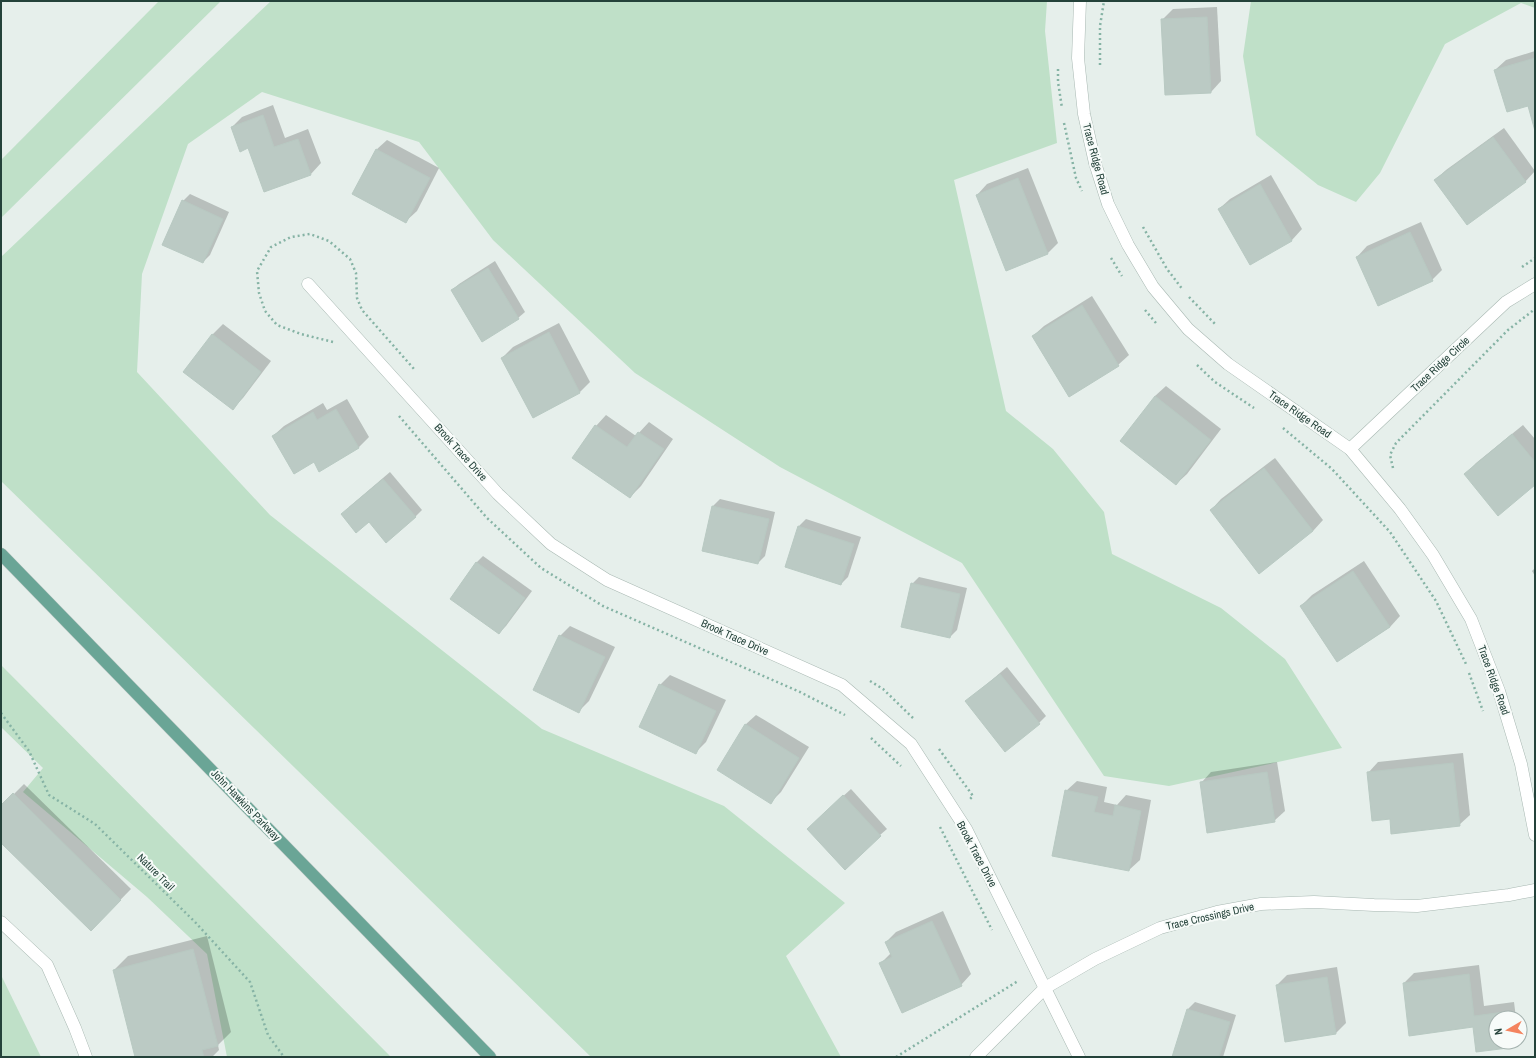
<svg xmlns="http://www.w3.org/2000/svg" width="1536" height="1058" viewBox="0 0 1536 1058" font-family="'Archivo Narrow',sans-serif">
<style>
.green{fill:#bfe0c8}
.shadow{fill:#0003}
.building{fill:#bbcac4;stroke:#b8c9c2}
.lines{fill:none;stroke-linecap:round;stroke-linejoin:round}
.minor-casing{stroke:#a8b8b2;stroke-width:13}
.major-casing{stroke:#c2cac8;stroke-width:13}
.path{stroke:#86b3a5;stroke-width:2.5;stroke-dasharray:2 3;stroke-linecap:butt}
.minor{stroke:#fff;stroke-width:12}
.major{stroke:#6aa596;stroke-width:12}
.labels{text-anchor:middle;stroke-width:4;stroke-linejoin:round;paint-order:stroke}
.street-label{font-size:11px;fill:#24423a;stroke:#f7fbf9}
</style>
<rect width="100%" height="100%" fill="#e6efeb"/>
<!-- green -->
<g class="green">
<polygon points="159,1 221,1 1,218 1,160"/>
<polygon points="271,1 1047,1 1045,31 1057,143 954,180 1006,411 1053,449 1104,512 1112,554 1221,608 1285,659 1342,748 1169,786 1104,776 962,563 780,467 635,373 493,240 419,142 262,92 188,144 142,274 137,372 270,515 542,729 724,806 845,903 786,956 841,1057 591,1057 1,481 1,257"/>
<polygon points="1251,1 1535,1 1535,8 1521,3 1445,44 1380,173 1356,202 1318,185 1256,135 1243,56"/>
<polygon points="1,666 1,665 391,1057 227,1057 207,954 147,897 23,792 43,768 1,727"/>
<polygon points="1,975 41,1057 1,1057"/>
</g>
<!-- shadow -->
<g class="shadow">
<polygon points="1217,7 1221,81 1211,92 1162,20 1173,9"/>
<polygon points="1535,51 1535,128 1528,105 1495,70 1506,60"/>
<polygon points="273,105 285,138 308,129 321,163 311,174 265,191 249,147 232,127 242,117"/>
<polygon points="1504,128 1535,171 1525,182 1435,180 1446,170"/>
<polygon points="387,140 439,168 417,211 406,221 376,150"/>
<polygon points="1028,168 1058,243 1047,254 977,195 987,184"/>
<polygon points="1271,175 1302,229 1292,240 1251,263 1219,209 1230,199"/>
<polygon points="190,194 229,212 210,255 203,262 183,201"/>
<polygon points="1421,222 1442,270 1432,280 1357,257 1367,246"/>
<polygon points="495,261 525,312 518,318 452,290 459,284"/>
<polygon points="1092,296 1129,355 1118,365 1033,336 1044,326"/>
<polygon points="559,323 590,382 580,392 533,417 502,358 513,347"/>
<polygon points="223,324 271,361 243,398 233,408 184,372 213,334"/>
<polygon points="1166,386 1221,429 1187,474 1176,484 1155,396"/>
<polygon points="347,399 369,437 359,447 320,470 314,461 273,436 284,426 323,403 327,410"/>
<polygon points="606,415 636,436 649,422 673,439 641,486 630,497 596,426"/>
<polygon points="1523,425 1535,439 1535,484 1466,474 1476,463"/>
<polygon points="1275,458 1323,520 1313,531 1211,510 1221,499"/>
<polygon points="390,472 422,510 415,517 369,521 349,507"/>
<polygon points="720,499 775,512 765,556 758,563 703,550 713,506"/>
<polygon points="806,519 861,537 848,577 841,584 799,526"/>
<polygon points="483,556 532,591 506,626 499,633 476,563"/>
<polygon points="1364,561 1400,616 1390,627 1337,661 1301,606 1312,595"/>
<polygon points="1535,568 1535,576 1532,571"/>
<polygon points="919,577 967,588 957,630 950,637 912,584"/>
<polygon points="570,626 615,647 589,701 579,711 560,636"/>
<polygon points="1007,667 1046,716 1039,723 967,701"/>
<polygon points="670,675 726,700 706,742 696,752 660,685"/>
<polygon points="756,715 809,747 781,792 771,802 745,725"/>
<polygon points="1463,753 1470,815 1459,825 1391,818 1368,773 1378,762"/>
<polygon points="1277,762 1285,811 1274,821 1201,783 1211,772"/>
<polygon points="1077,781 1107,787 1104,802 1117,805 1126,795 1151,800 1140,860 1129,870 1066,791"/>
<polygon points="24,784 131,889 91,930 1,841 1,807"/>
<polygon points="851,789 887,829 880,835 815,822"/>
<polygon points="943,911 971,974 961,985 881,963 891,953 886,942 896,932"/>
<polygon points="207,936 231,1032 218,1045 219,1050 212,1057 136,1057 114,970 128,956"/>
<polygon points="1479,965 1484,1006 1514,1002 1516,1018 1496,1018 1496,1042 1513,1042 1508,1047 1477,1051 1474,1026 1404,983 1414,973"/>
<polygon points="1337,967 1346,1023 1336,1033 1277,985 1287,975"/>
<polygon points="1195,1002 1236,1015 1223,1057 1173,1057 1188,1009"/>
</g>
<!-- building -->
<g class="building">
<polygon points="1207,17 1211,93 1165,95 1161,19"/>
<polygon points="1535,58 1535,131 1528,106 1507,112 1494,70"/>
<polygon points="263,115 274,147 298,139 311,175 264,192 248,148 240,152 231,127"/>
<polygon points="1493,137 1526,182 1467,225 1434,180"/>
<polygon points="376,149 430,178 406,223 352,194"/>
<polygon points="1018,178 1048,254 1006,271 976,195"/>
<polygon points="1260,184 1292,241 1250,265 1218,209"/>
<polygon points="182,200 223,219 203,263 162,245"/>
<polygon points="1410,232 1433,281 1378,306 1356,257"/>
<polygon points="488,268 519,319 482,342 451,290"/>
<polygon points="1082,305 1119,366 1069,397 1032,336"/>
<polygon points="549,332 580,393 533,418 501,358"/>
<polygon points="212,334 261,372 233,410 183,372"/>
<polygon points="1155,396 1211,440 1176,485 1120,441"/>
<polygon points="336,409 359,448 319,472 314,462 294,474 272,436 313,412 317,420"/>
<polygon points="595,425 627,447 638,432 664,449 630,498 572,458"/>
<polygon points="1512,434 1535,462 1535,485 1498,516 1464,474"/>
<polygon points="1264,468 1313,531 1259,574 1210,510"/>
<polygon points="383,479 416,517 386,543 369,522 356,533 341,514"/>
<polygon points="712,506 769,519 758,564 702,551"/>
<polygon points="798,526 854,544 841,585 785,567"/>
<polygon points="476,562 525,598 499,634 450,599"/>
<polygon points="1353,571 1390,627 1337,662 1300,606"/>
<polygon points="911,583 960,594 950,638 901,627"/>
<polygon points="559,635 605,657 579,713 533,690"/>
<polygon points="1000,674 1040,724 1005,752 965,701"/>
<polygon points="659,684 716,711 696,754 639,727"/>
<polygon points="745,724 799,758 771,804 717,770"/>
<polygon points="1453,763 1460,826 1391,834 1390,819 1372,821 1367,772"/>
<polygon points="1267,772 1275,822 1207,833 1200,782"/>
<polygon points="1065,790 1098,797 1094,812 1113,816 1115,805 1141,811 1129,871 1052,856"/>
<polygon points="13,793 121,900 91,931 1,843 1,805"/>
<polygon points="843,795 881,836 845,870 807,829"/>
<polygon points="932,921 962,986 902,1013 879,963 892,957 885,942"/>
<polygon points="193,949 218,1046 202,1050 204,1057 135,1057 113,970"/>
<polygon points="1469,974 1474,1016 1504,1012 1505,1018 1496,1018 1496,1042 1508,1042 1508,1048 1476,1052 1473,1027 1409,1036 1403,983"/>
<polygon points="1327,977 1336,1034 1285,1042 1276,985"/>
<polygon points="1187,1009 1230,1022 1219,1057 1172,1057"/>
</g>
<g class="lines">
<defs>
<g id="minor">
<polyline points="1080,1 1078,58 1084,114 1095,163 1108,204 1128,245 1153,287 1188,329 1228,364 1350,449 1400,509 1433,555 1471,619 1499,691 1521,764 1535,835"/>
<polyline points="308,284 498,494 551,544 607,580 842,685 911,744 966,829 1079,1057"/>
<polyline points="1350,449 1506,302 1535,284"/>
<polyline points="1,922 47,965 75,1028 86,1057"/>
<polyline points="976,1057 1045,988 1095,959 1160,928 1217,912 1261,904 1314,902 1374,905 1417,906 1509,895 1535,890"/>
</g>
<polyline id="major" points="1,554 490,1057"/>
</defs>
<!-- minor casing -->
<use href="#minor" class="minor-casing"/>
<!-- major casing -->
<use href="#major" class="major-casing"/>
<!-- path -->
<g class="path">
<polyline points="1100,65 1100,26 1104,1"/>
<polyline points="1058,69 1058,82 1062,108"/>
<polyline points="1064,123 1076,178 1082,191"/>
<polyline points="1143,227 1167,269 1183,290"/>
<polyline points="1111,258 1122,276"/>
<polyline points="1522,267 1535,258"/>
<polyline points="1189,297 1216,325"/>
<polyline points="1145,310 1156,323"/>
<polyline points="333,342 301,334 277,325 265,311 259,293 257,271 271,247 291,237 310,234 329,241 350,259 356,273 357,298 362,310 414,369"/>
<polyline points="1197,365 1215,382 1254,408"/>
<polyline points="399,416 487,518 541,568 603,606 800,692 845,715"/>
<polyline points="1283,428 1332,469 1390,532 1436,601 1466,664"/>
<polyline points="1393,468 1390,455 1396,443 1508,330 1535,309"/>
<polyline points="1469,673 1483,711"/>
<polyline points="870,681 883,689 913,718"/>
<polyline points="1,713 29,751 49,795 95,824 195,922 250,982 268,1035 284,1057"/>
<polyline points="871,738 901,766"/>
<polyline points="939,749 973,796 969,800"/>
<polyline points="940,827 992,930"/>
<polyline points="896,1057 1018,981"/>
</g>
<!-- minor -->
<use href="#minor" class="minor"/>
<!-- major -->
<use href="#major" class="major"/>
</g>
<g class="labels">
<!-- street labels -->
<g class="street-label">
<text transform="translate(1096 159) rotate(75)" y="4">Trace Ridge Road</text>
<text transform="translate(1440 364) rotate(-43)" y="4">Trace Ridge Circle</text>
<text transform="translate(1300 414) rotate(35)" y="4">Trace Ridge Road</text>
<text transform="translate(461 452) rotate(48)" y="4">Brook Trace Drive</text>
<text transform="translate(735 637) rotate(24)" y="4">Brook Trace Drive</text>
<text transform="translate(1494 680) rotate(70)" y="4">Trace Ridge Road</text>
<text transform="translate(246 805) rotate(46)" y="4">John Hawkins Parkway</text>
<text transform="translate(977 854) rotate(62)" y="4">Brook Trace Drive</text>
<text transform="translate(156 872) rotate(45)" y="4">Nature Trail</text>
<text transform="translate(1210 916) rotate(-13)" y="4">Trace Crossings Drive</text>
</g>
</g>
<!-- border -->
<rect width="1536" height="1058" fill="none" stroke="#24423a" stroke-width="4"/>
<!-- north arrow -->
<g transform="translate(1508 1030) rotate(261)"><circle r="19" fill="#f7fbf9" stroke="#a3b1ad"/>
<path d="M0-3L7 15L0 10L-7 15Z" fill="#f4845f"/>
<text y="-6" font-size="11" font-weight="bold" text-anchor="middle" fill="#24423a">N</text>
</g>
</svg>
